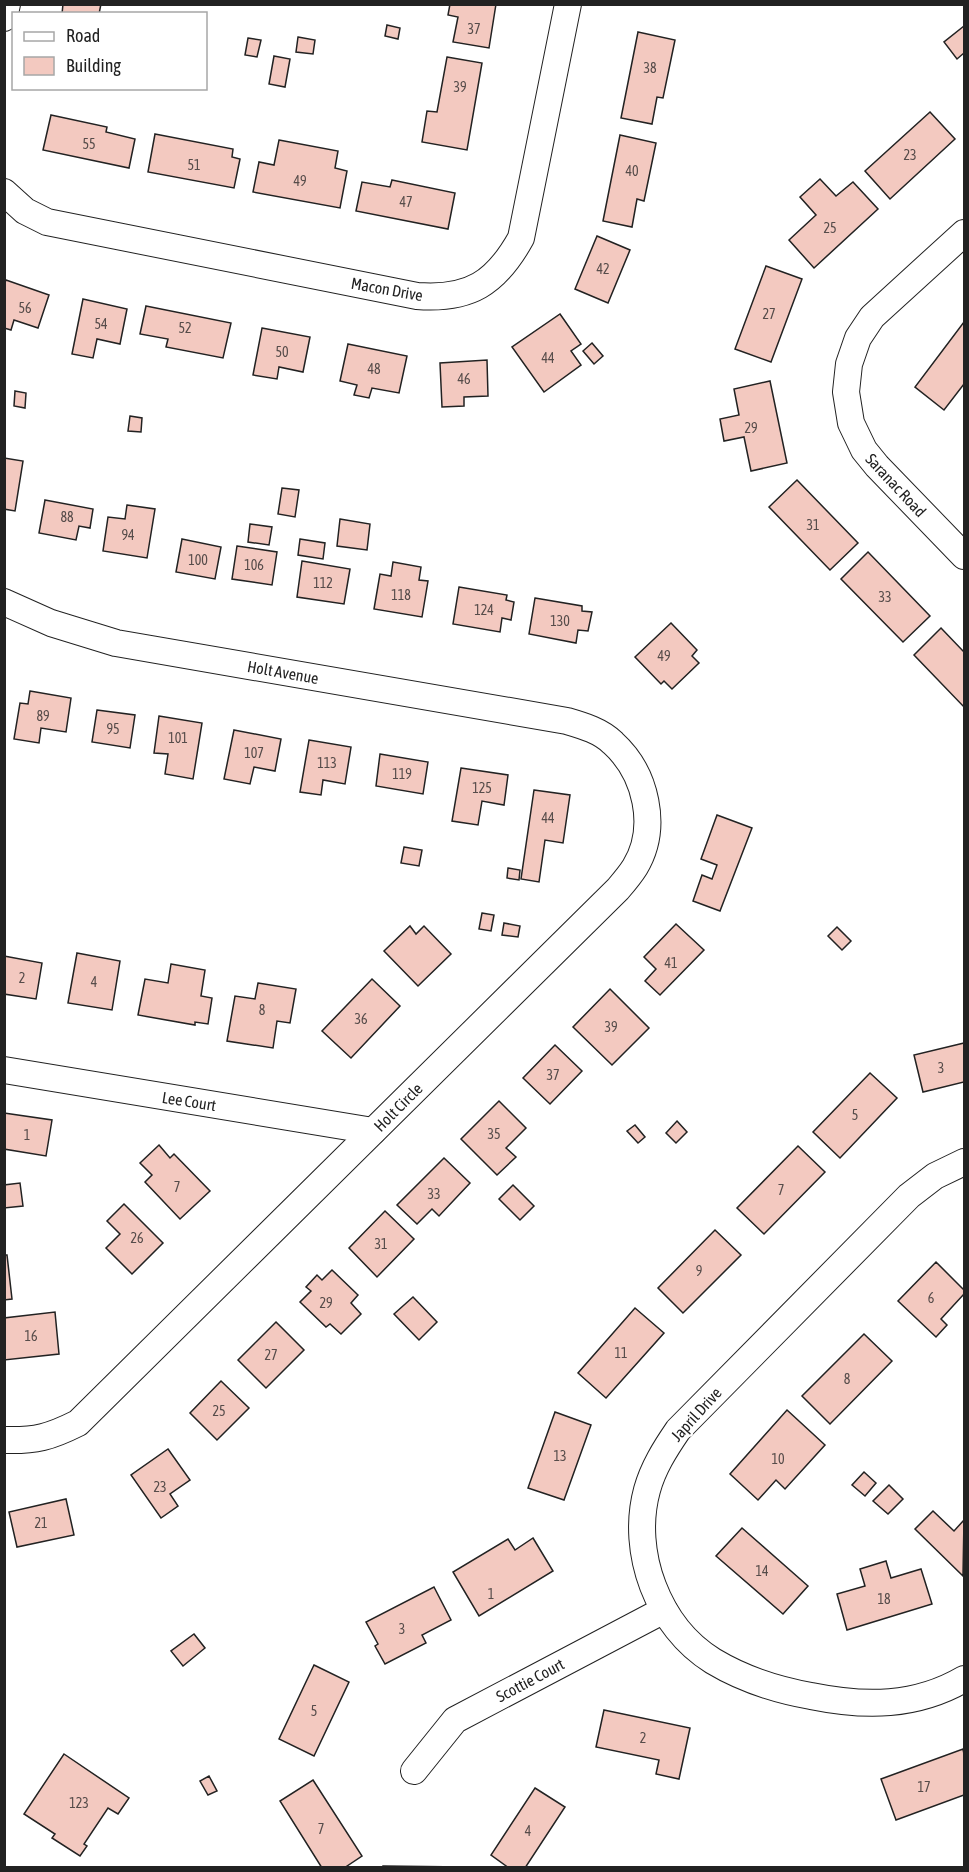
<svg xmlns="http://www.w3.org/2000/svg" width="969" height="1872" viewBox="0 0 969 1872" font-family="'Asap Condensed',sans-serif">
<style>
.building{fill:#f3c9c0;stroke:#222;stroke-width:1.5}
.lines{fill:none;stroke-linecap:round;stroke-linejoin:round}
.minor-casing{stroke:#222;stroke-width:28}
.minor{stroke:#fff;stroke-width:26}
.labels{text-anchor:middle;stroke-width:4.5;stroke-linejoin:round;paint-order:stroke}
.number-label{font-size:14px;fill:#564c4a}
.street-label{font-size:16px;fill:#222;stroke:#fff}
</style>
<rect width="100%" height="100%" fill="#fff"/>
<!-- building -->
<g class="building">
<polygon points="63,4 101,4 99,14 62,14"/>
<polygon points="450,4 496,4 489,48 453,42 458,17 448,15"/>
<polygon points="387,25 400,28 398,39 385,36"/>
<polygon points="964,26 964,53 957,59 944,42"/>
<polygon points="638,32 675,40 663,98 657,97 652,124 621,118"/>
<polygon points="298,37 315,40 313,54 296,52"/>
<polygon points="248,38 261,40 257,57 245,55"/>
<polygon points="274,56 290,59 285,87 269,84"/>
<polygon points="447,57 482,63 467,150 422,142 427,111 437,112"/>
<polygon points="930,112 955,139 890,199 865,171"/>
<polygon points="51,115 107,127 106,132 135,139 129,168 43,150"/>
<polygon points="155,134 233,149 232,157 240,159 234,188 148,172"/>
<polygon points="620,135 656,143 644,201 637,199 632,227 603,221"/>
<polygon points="279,140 338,151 335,168 347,171 340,208 253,192 259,162 274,165"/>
<polygon points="820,179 836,196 853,182 878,209 814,268 789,240 816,215 800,197"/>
<polygon points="392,180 455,193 448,229 356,211 362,182 390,187"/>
<polygon points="597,236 630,250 608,303 575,289"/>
<polygon points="766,266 802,279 771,362 735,349"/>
<polygon points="6,280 49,295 38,328 14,320 11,330 4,328 4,285"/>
<polygon points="83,299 127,309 120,344 97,339 93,358 72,354"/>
<polygon points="146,306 231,323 223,358 166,347 168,339 140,334"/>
<polygon points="560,314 581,344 571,351 581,365 544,392 512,347"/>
<polygon points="964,322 964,384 944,410 915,387"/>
<polygon points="262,328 310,337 303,372 279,367 277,379 253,375"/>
<polygon points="592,343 603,356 594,364 583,351"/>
<polygon points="348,344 407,356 399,393 372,388 369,398 354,395 357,385 340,381"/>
<polygon points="487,360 488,396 464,397 464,406 442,407 440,363"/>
<polygon points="770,381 787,463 751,471 744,437 724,441 720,419 739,415 734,389"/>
<polygon points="15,391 26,393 25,408 14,406"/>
<polygon points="130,416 142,418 141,432 128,431"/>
<polygon points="4,458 23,461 15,511 4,509"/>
<polygon points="797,480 858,543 830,570 769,507"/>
<polygon points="282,488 299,490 295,517 278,514"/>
<polygon points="45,500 93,509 90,528 79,526 76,540 39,533"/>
<polygon points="127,505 155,509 147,558 103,551 108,517 125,519"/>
<polygon points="340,519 370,524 367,550 337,546"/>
<polygon points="250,524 272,527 269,545 248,542"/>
<polygon points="182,539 221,547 215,579 176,572"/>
<polygon points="300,539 325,543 323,559 298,555"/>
<polygon points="237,546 277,552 272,585 232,579"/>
<polygon points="868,552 930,616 903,642 841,579"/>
<polygon points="302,561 350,569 344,604 297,597"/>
<polygon points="393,562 421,567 419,580 428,581 422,617 374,609 380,574 391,576"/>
<polygon points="459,587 507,595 506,600 514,602 511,620 502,618 500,632 453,624"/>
<polygon points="535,598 582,606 582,611 592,612 588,631 578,630 576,643 529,634"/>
<polygon points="671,623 697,650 692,656 699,663 672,689 664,681 661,684 635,657"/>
<polygon points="941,628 964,652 964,707 914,655"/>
<polygon points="30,691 71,698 66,732 41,728 39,743 14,739 20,703 28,704"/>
<polygon points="97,710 135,715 130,748 92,742"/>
<polygon points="159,716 202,723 193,779 165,774 168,754 154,753"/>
<polygon points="234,730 281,739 275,771 254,767 250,784 224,779"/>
<polygon points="309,740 351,747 345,784 323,780 321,795 300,792"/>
<polygon points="380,754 428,762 423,794 376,786"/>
<polygon points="461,768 508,775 504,805 482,801 478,825 452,821"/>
<polygon points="534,790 570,795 563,843 545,840 539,882 521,879"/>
<polygon points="717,815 752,828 720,911 693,901 702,875 712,879 717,865 701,859"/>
<polygon points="404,847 422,850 419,866 401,863"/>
<polygon points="508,868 520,870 519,880 507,878"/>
<polygon points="482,913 494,915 491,931 479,929"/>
<polygon points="504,923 520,926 518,937 502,935"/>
<polygon points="676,924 704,950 660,995 645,981 656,969 644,957"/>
<polygon points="410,926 416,934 424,926 451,954 418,986 384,951"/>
<polygon points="837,927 851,941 842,950 828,936"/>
<polygon points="77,953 120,961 112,1010 68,1003"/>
<polygon points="4,956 42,963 36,999 4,994"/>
<polygon points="171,964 205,970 201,996 212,998 208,1024 195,1022 195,1025 138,1015 145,979 168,983"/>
<polygon points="372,979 400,1006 351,1058 322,1031"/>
<polygon points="258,983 296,989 290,1023 277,1021 273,1048 227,1041 235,996 255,999"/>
<polygon points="610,989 649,1028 612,1065 573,1027"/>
<polygon points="964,1043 964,1082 923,1092 914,1055"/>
<polygon points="555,1045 582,1071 550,1104 523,1078"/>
<polygon points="870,1073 897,1098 840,1158 813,1132"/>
<polygon points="499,1101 526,1128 506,1148 516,1157 497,1175 461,1139"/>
<polygon points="4,1113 52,1120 46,1156 4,1149"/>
<polygon points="677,1121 687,1132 676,1143 666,1133"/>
<polygon points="635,1125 645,1137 638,1143 627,1131"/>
<polygon points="159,1145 170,1158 174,1154 210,1191 180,1219 145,1182 152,1175 140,1163"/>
<polygon points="798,1146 825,1172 764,1234 737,1208"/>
<polygon points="444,1158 470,1183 439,1216 432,1209 417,1224 397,1205"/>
<polygon points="20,1183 23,1206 4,1208 4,1185"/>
<polygon points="513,1185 534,1206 520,1220 499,1199"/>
<polygon points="124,1204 163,1243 132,1274 106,1248 120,1234 107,1221"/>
<polygon points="385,1211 414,1239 377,1277 349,1248"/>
<polygon points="715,1230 741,1255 683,1313 658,1288"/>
<polygon points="4,1255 7,1255 12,1299 4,1300"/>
<polygon points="936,1262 964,1290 964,1294 941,1319 947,1325 936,1337 898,1301"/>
<polygon points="332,1270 358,1295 351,1303 361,1314 341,1334 330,1324 326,1327 300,1302 311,1291 306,1287 317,1275 322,1280"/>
<polygon points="413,1297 437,1322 419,1340 394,1314"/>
<polygon points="635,1308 664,1333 606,1398 578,1373"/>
<polygon points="55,1312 59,1354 4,1360 4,1318"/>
<polygon points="276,1322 304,1350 266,1388 238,1360"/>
<polygon points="864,1334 892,1361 830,1424 802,1396"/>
<polygon points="221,1381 249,1408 217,1440 190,1413"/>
<polygon points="787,1410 825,1445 785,1489 776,1480 758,1500 730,1474"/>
<polygon points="555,1412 591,1425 564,1500 528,1488"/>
<polygon points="168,1449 190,1480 170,1494 178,1506 161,1518 131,1475"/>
<polygon points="864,1472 876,1483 865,1496 852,1485"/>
<polygon points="889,1485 903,1499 888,1514 873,1501"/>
<polygon points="66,1499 74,1535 17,1547 9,1512"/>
<polygon points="933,1511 954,1531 964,1520 963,1576 915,1529"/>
<polygon points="742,1528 808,1586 783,1614 716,1556"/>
<polygon points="533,1538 553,1571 479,1616 453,1572 508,1539 515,1550"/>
<polygon points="886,1561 891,1578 921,1569 932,1604 847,1630 837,1594 865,1586 860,1569"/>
<polygon points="434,1587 451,1620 422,1635 426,1643 385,1664 375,1646 378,1644 366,1622"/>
<polygon points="194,1634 205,1648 183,1666 171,1651"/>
<polygon points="314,1665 349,1682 314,1756 279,1739"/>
<polygon points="604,1710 690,1728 679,1779 656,1774 659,1760 596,1747"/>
<polygon points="963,1749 964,1754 964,1795 896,1820 881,1779"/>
<polygon points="64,1754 129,1798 118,1814 108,1808 84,1844 87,1846 80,1856 52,1838 55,1834 24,1814"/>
<polygon points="209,1776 217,1791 208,1795 200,1781"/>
<polygon points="313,1780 362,1856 344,1868 322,1868 280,1801"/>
<polygon points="535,1788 565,1807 525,1868 509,1868 491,1855"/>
<polygon points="383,1866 465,1867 383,1868"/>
</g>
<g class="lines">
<defs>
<g id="minor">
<polyline points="4,18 7,4"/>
<path d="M 4,192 L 25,211 L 47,222 L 417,296 C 470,300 496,283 521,238 L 568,4"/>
<polyline points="964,233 872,317 858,338 849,364 846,392 851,423 864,450 877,466 964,556"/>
<path d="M 4,602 L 51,623 L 116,643 L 567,721 C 584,726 601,731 613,743 C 646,773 659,827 635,867 C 630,875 624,882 618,889 L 78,1423 C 50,1437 36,1441 4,1440"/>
<polyline points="4,1070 373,1131"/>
<path d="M 964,1162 L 935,1176 L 909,1196 L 678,1430 C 665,1449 653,1468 647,1490 C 630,1552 658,1627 713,1661 C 743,1679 777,1690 811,1696 C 865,1707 916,1707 964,1679"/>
<polyline points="414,1771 455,1720 664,1610"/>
</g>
</defs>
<!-- minor casing -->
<use href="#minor" class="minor-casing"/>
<!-- minor -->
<use href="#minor" class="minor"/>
</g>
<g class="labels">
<!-- number labels -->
<g class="number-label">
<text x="474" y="34">37</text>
<text x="650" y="73">38</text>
<text x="460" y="92">39</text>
<text x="89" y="149">55</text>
<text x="910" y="160">23</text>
<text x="194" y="170">51</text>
<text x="632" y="176">40</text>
<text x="300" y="186">49</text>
<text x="406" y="207">47</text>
<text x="830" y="233">25</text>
<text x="603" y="274">42</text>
<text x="25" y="313">56</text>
<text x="769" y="319">27</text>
<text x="101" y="329">54</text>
<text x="185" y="333">52</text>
<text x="282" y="357">50</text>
<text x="548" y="363">44</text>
<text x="374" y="374">48</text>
<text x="464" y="384">46</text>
<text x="751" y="433">29</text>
<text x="67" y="522">88</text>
<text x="813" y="530">31</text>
<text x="128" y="540">94</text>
<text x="198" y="565">100</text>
<text x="254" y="570">106</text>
<text x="323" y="588">112</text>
<text x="401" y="600">118</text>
<text x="885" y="602">33</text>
<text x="484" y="615">124</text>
<text x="560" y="626">130</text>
<text x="664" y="661">49</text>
<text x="43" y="721">89</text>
<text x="113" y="734">95</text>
<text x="178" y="743">101</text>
<text x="254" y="758">107</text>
<text x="327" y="768">113</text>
<text x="402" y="779">119</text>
<text x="482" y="793">125</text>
<text x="548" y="823">44</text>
<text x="671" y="968">41</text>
<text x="22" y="983">2</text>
<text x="94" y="987">4</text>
<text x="262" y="1015">8</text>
<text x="361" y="1024">36</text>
<text x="611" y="1032">39</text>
<text x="941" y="1073">3</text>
<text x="553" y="1080">37</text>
<text x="855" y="1120">5</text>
<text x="494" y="1139">35</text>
<text x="27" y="1140">1</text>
<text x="177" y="1192">7</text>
<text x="781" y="1195">7</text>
<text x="434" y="1199">33</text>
<text x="137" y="1243">26</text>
<text x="381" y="1249">31</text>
<text x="699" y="1276">9</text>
<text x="931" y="1303">6</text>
<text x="326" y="1308">29</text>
<text x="31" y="1341">16</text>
<text x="621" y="1358">11</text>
<text x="271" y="1360">27</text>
<text x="847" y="1384">8</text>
<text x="219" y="1416">25</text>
<text x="560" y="1461">13</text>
<text x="778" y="1464">10</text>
<text x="160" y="1492">23</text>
<text x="41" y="1528">21</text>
<text x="762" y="1576">14</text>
<text x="491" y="1599">1</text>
<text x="884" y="1604">18</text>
<text x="402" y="1634">3</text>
<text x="314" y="1716">5</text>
<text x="643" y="1743">2</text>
<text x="924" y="1792">17</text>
<text x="79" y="1808">123</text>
<text x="321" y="1834">7</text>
<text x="528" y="1836">4</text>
</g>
<!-- street labels -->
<g class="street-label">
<text transform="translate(387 289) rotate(10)" y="6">Macon Drive</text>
<text transform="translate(896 485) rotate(47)" y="6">Saranac Road</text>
<text transform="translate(283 672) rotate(10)" y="6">Holt Avenue</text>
<text transform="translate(189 1101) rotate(9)" y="6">Lee Court</text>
<text transform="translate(398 1107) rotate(-45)" y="6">Holt Circle</text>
<text transform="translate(696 1414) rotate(-48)" y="6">Japril Drive</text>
<text transform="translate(530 1680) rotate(-28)" y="6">Scottie Court</text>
</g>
</g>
<!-- border -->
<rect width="969" height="1872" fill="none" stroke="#222222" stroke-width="12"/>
<!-- legend -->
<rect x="12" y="12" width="195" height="78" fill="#ffffff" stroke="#a7a7a7" stroke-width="1.5"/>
<rect x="24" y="32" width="30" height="9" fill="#ffffff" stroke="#a7a7a7" stroke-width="1.5"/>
<text x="66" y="42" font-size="18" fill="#222222">Road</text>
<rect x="24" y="57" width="30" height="18" fill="#f3c9c0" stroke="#a7a7a7" stroke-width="1.5"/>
<text x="66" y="72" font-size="18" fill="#222222">Building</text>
</svg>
